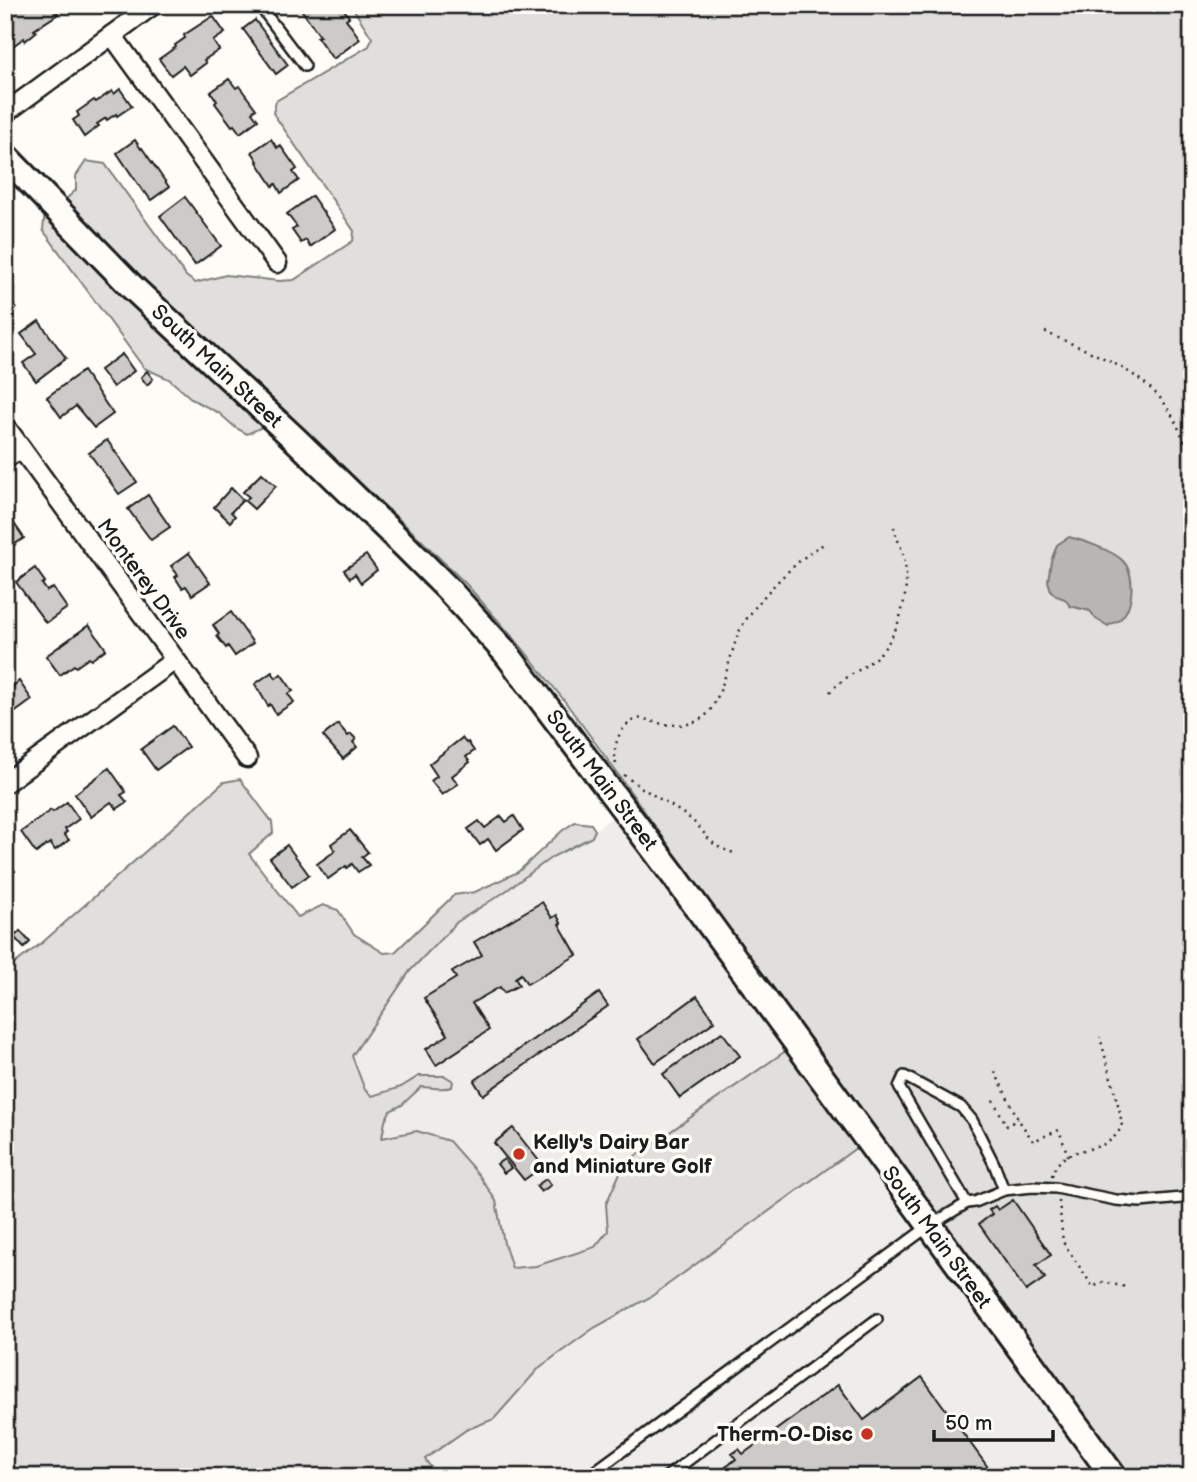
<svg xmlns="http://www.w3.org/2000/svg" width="1197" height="1482" viewBox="0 0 1197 1482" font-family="'Balsamiq Sans',sans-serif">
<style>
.built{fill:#eeede9}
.green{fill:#e0dfdb;stroke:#7e7e7c;stroke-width:2}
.water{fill:#b7b6b2;stroke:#797876;stroke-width:2}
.building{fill:#cccbc8;stroke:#1c1c1c;stroke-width:2}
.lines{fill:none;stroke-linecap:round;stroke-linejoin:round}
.lane-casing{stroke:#1c1c1c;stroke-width:14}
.street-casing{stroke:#1c1c1c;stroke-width:23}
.secondary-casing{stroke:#1c1c1c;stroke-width:30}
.path{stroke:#1c1c1c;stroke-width:2.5;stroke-dasharray:2 5;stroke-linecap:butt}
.lane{stroke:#fdfcf7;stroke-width:9}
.street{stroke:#fdfcf7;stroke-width:18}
.secondary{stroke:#fdfcf7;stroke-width:24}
.poi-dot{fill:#c8321e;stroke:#fdfcf7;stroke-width:2.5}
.labels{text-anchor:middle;stroke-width:7;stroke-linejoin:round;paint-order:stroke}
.street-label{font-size:21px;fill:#1c1c1c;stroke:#fdfcf7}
.poi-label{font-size:21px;font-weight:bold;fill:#1c1c1c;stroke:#fdfcf7;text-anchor:start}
</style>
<rect width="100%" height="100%" fill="#fdfcf7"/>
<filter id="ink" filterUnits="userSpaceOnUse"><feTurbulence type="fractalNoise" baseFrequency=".0143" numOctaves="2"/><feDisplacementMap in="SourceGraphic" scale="14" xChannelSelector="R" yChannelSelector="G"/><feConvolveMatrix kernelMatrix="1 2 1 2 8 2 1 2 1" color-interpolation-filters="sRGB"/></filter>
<g filter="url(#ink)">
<!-- built -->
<g class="built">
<polygon points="616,814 787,1050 624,1164 606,1204 608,1231 595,1247 536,1266 512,1268 504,1243 417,1131 381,1139 385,1121 390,1111 402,1105 421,1087 432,1087 445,1089 419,1076 401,1087 372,1097 365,1090 352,1056 410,971 457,922 503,893 552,857 592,837 595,830"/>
<polygon points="860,1145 1103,1477 437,1477 424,1459 466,1430 494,1419 540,1367 594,1328 652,1296"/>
</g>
<!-- green -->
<g class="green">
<polygon points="351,5 1192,5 1192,1477 1125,1477 770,987 602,752 563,699 523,649 467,585 417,536 163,299 64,201 76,190 76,176 86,161 105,164 186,276 195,283 226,275 279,281 294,280 353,241 354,231 273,113 276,101 369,46 372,38"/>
<polygon points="45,211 269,424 247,434 236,428 219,413 193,400 169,379 144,368 43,230"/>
<path d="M 240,779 L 272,822 L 273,833 L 249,854 L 298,917 L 323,905 L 338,910 L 354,934 L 384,953 L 395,952 L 454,895 L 475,892 L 518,872 L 563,830 L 575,822 L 591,824 L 595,830 L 592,837 L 552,857 L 503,893 L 457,922 L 410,971 L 352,1056 L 365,1090 L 372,1096 L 401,1087 L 419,1076 L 445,1076 L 453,1081 L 452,1087 C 442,1090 431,1087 421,1087 L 402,1105 L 390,1111 L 385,1121 L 382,1138 L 417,1131 L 449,1141 L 479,1175 L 496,1201 L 504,1243 L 512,1268 L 536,1266 L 595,1247 L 608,1231 L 606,1204 L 624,1164 L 787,1050 L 860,1145 L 652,1296 L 594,1328 L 540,1367 L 494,1419 L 466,1430 L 425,1459 L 437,1477 L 5,1477 L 5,971 L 43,942 L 224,782 Z"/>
</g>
<!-- water -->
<path class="water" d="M 1069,537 C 1082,540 1114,551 1123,561 C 1136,575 1134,609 1118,621 C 1117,621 1109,625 1108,626 L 1096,619 L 1090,611 L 1070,606 L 1065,599 L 1056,596 L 1051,591 L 1048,581 L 1051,561 L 1057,545 Z"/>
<!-- building -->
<g class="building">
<polygon points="15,5 62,5 63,8 56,13 58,14 34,30 36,32 25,41 24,38 10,48 9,47 5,51 5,13"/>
<polygon points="298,5 341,5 349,17 346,19 360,39 333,59 317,37 320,36"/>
<polygon points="213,16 225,33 213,41 219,50 204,60 206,63 190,75 183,66 171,75 159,59 176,47 175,45 185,38 184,35"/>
<polygon points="255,20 288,65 276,74 243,29"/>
<polygon points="229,79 236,88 239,86 256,109 252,112 258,120 240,133 234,125 232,126 215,103 217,101 211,92"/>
<polygon points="120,89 132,106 117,116 116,114 107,120 106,118 97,124 99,126 84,137 73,120 79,116 77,112 94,100 96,102 112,91 114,94"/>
<polygon points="271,139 277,148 280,145 297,169 293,172 299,180 281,193 276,184 273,186 257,162 258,161 252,152"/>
<polygon points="135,140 141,149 142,148 169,187 151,200 145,192 144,193 117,153"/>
<polygon points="312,196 335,229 310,247 306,240 301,243 292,230 297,227 287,214"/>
<polygon points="185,197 221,246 195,265 160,216"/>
<polygon points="5,294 16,308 5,316"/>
<polygon points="39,321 66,358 36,381 23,363 36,354 21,334"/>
<polygon points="122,354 134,371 113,387 100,370"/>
<polygon points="83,371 113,414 94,428 76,406 61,417 47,397"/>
<polygon points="147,371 153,379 147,385 141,377"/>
<polygon points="107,440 137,482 119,494 89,453"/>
<polygon points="262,473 276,486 254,509 245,501 249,497 243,492"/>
<polygon points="231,488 243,500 231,512 235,516 230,522 214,507"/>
<polygon points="148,495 170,527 151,540 128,509"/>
<polygon points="11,519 24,538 5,551 5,523"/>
<polygon points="189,553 210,583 192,595 186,586 182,588 175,577 178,575 171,566"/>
<polygon points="366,555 377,570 361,583 355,574 350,578 344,570"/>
<polygon points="35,568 45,582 42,584 47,591 53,588 67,608 46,623 16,582"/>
<polygon points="231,612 253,643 235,656 228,646 226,648 217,636 219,634 213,625"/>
<polygon points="89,625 106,649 91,660 89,658 76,667 74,665 60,675 46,656"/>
<polygon points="272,672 276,678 281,674 293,691 288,694 294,702 276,714 270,704 268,706 255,684"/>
<polygon points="19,681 32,700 10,716 9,714 5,717 5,693"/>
<polygon points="338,724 348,736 351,734 356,739 353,742 357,747 343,759 323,736"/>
<polygon points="173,726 188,747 156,770 141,749"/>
<polygon points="462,738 466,743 468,742 474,751 466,757 470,762 452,776 458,784 442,795 431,781 437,776 429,764"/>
<polygon points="109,768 126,792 121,795 127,802 117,809 111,802 91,817 75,794"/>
<polygon points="67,802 79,819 65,829 67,832 64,834 69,840 55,850 50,843 36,853 21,832 51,810 53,812"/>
<polygon points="501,816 506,822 514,816 523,830 496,850 488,839 480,845 468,829 479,821 485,828"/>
<polygon points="350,830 368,852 362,857 369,865 358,872 352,864 347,868 346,866 328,879 317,864 335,851 331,844"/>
<polygon points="287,845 309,875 292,887 270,858"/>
<polygon points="5,858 15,871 5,878"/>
<polygon points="542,902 552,918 557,915 561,923 559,924 577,955 527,984 521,974 515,978 519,985 504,993 500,987 472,1003 489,1030 436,1065 426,1049 448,1035 424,998 456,978 452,972 482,955 474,942"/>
<polygon points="20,931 30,942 24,948 14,937"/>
<polygon points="599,993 608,1006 483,1095 474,1081"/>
<polygon points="697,996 715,1021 655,1063 638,1039"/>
<polygon points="722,1032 740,1056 680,1098 663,1074"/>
<polygon points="513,1128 543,1166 524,1180 494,1143"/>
<polygon points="504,1159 511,1168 504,1173 497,1164"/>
<polygon points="546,1179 551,1185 541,1192 536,1186"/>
<polygon points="1013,1200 1051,1255 1036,1265 1045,1278 1026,1291 979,1224 992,1214 989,1210 995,1206 998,1210"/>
<polygon points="922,1377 995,1477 713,1477 736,1459 732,1454 739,1449 743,1454 838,1385 864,1420"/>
</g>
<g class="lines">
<defs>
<g id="lane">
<polyline points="259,5 305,66"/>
<polyline points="967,1203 899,1087 904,1076 961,1107 972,1120 994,1164 1004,1190"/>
<polyline points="587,1477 929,1226 967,1203 975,1202 1004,1190 1033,1187 1056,1188 1116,1200 1140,1202 1192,1197"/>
<polyline points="666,1477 877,1319"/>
</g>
<g id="street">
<polyline points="112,35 277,263"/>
<polyline points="5,113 153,5"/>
<polyline points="5,426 247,758"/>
<polyline points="5,459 21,448"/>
<polyline points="5,783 175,660"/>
</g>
<polyline id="secondary" points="5,156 132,287 296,440 406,547 447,588 506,653 675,877 1114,1477"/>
</defs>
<!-- lane casing -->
<use href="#lane" class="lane-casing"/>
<!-- street casing -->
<use href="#street" class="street-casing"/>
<!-- secondary casing -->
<use href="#secondary" class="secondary-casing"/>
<!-- path -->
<g class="path">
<path d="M 1045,332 C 1086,351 1137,367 1165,404 C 1176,420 1184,441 1192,458"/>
<path d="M 830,692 C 842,678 860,671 874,659 C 900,637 911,591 904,558 C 902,547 896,538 894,527"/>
<path d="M 1192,746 C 1183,761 1185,770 1192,786"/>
<path d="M 616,764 C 612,747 619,725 637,719 C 644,717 651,722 658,723 C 675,726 696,727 708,713 C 723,695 730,654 739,632 C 751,606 798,557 824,544"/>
<path d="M 624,775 C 644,791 667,802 688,817 C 708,832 705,845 734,853"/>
<polyline points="995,1072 1018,1119 1033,1141 1059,1130 1068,1156"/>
<polyline points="993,1100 1007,1126 1018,1119"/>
<path d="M 1052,1176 C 1061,1145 1090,1155 1111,1140 C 1115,1137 1118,1132 1122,1127 L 1120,1112 L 1100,1037"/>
<polyline points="1059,1201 1063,1242 1093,1287 1103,1282 1126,1287"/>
</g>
<!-- lane -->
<use href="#lane" class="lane"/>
<!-- street -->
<use href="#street" class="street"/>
<!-- secondary -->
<use href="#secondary" class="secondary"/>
</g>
</g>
<!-- markers -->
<g class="poi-dot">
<circle cx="519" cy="1154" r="7"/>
<circle cx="867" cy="1434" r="7"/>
</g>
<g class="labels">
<!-- street labels -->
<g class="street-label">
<text transform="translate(217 366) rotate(43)" y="7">South Main Street</text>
<text transform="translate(144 579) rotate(54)" y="7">Monterey Drive</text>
<text transform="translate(602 780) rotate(53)" y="7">South Main Street</text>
<text transform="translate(937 1237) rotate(54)" y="7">South Main Street</text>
</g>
<!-- poi labels -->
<g class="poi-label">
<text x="533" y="1149">Kelly's Dairy Bar<tspan x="533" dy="24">and Miniature Golf</tspan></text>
<text x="853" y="1441" text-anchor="end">Therm-O-Disc</text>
</g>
</g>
<!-- margin -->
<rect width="1197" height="1482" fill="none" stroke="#fdfcf7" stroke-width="28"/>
<rect x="14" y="14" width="1169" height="1454" fill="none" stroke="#1c1c1c" stroke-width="2.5" filter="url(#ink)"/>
<!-- scale -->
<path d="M934 1430v10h119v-10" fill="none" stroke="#1c1c1c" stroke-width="3.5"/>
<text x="945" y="1430" font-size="21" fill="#1c1c1c" stroke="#fdfcf7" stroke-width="5" paint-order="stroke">50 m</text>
</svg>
